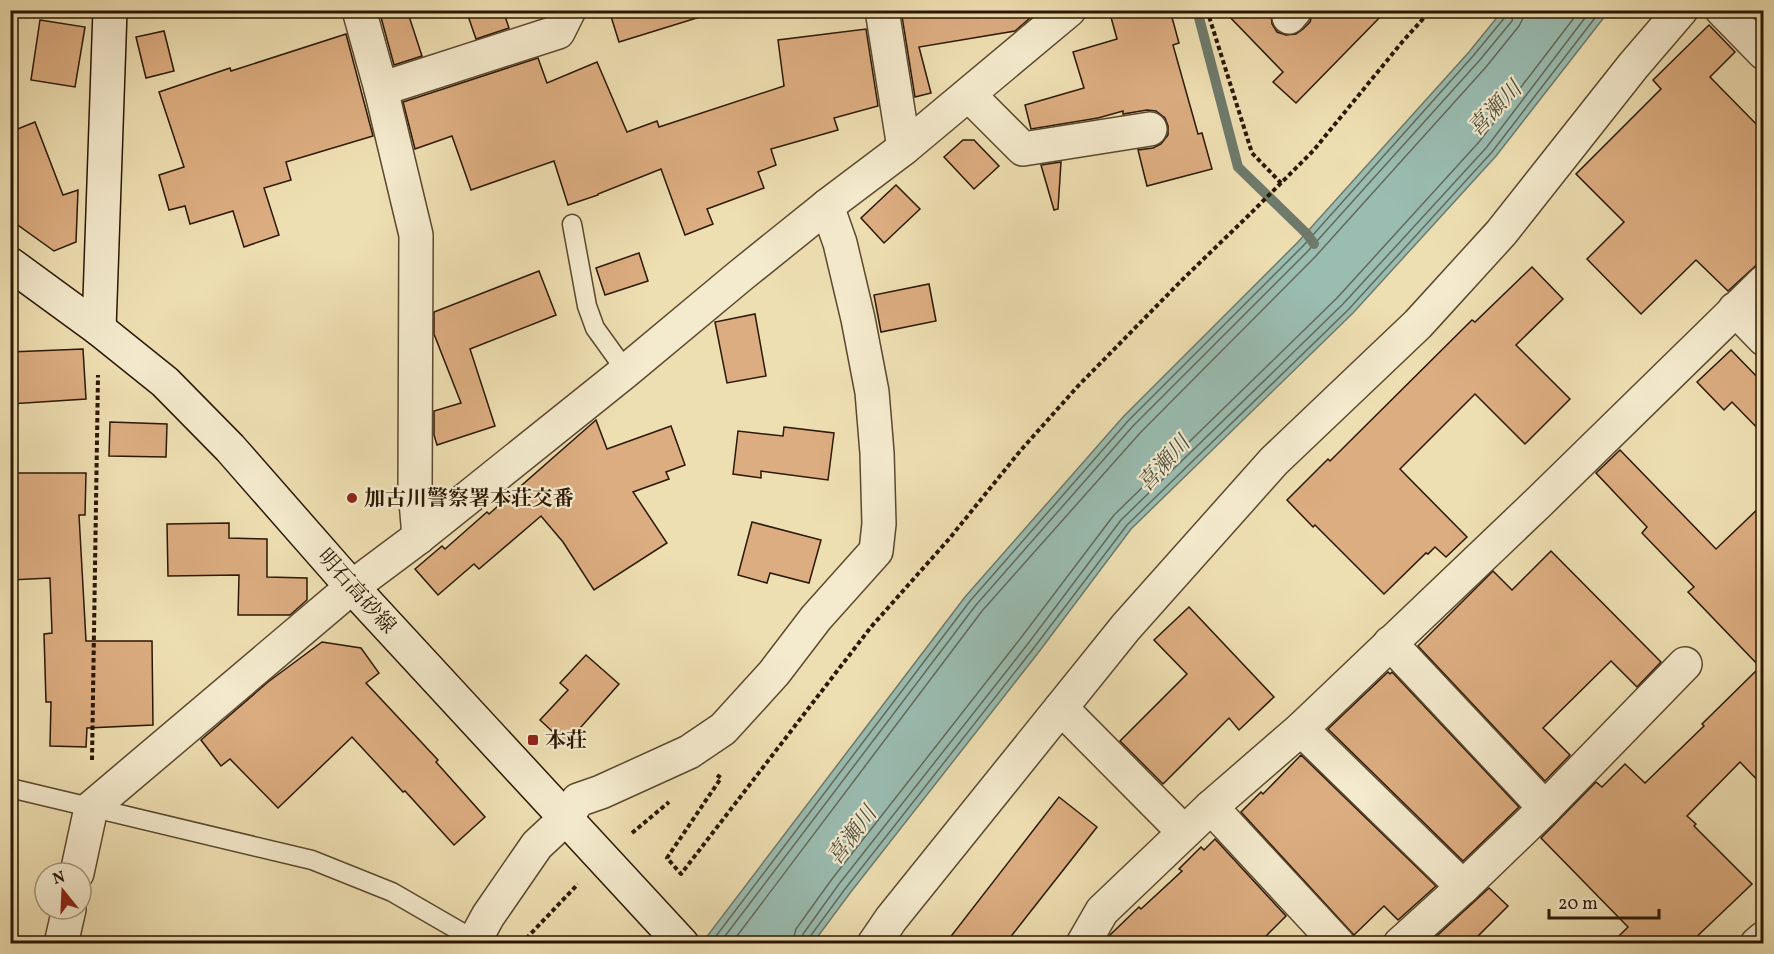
<svg xmlns="http://www.w3.org/2000/svg" width="1774" height="954" viewBox="0 0 1774 954" font-family="Vollkorn,'Noto Serif JP',serif">
<style>
.water{fill:#9abcb1;stroke:#6e7a6b;stroke-width:1.5}
.lines{fill:none;stroke-linecap:round;stroke-linejoin:round}
.shore{stroke:#626a5a;stroke-width:1.5}
.stream{stroke:#6e7a6b;stroke-width:10}
.building{fill:#dcad80;stroke:#2b1703;stroke-width:1.5}
.lane-casing{stroke:#5c492f;stroke-width:21}
.street-casing{stroke:#5c492f;stroke-width:36}
.secondary-casing{stroke:#2b1703;stroke-width:36}
.path{stroke:#2b1703;stroke-width:4;stroke-dasharray:4.5 3;stroke-linecap:butt}
.lane{stroke:#f4eacd;stroke-width:18}
.street{stroke:#f4eacd;stroke-width:33}
.secondary{stroke:#f4eacd;stroke-width:33}
.poi-dot{fill:#8f2418;stroke:#f4eacd;stroke-width:2}
.labels{text-anchor:middle;stroke-width:4.5;stroke-linejoin:round;paint-order:stroke}
.poi-label{font-size:21px;font-weight:bold;fill:#2b1703;stroke:#f4eacd;text-anchor:start}
.street-label{font-size:21px;fill:#2b1703;stroke:#f4eacd}
.water-label{font-size:22px;font-style:italic;fill:#525140;stroke:#f4eacd}
</style>
<rect width="100%" height="100%" fill="#eedfb2"/>
<filter id="stains"><feTurbulence type="fractalNoise" baseFrequency=".00333" numOctaves="4"/><feColorMatrix values="0 0 0 0 .2 0 0 0 0 .09 0 0 0 0 .02 0 0 0 .5 -.17"/></filter>
<radialGradient id="worn" r=".72"><stop offset=".6" stop-color="#630" stop-opacity="0"/><stop offset="1" stop-color="#630" stop-opacity=".3"/></radialGradient>
<!-- water -->
<polygon class="water" points="1503,10 1609,11 1496,156 1353,313 1131,529 1038,653 850,893 813,943 702,943 965,597 1123,417 1298,242 1469,52"/>
<g class="lines">
<!-- shore -->
<g class="shore">
<polyline points="710,944 970,601 1128,421 1303,246 1473,56 1506,16 1507,10"/>
<polyline points="719,944 976,605 1133,426 1308,251 1479,61 1512,21 1514,10"/>
<polyline points="731,944 982,611 1140,433 1315,257 1486,67 1519,26 1523,18 1523,10"/>
<polyline points="792,944 796,929 832,879 1020,639 1114,515 1337,298 1479,142 1580,10"/>
<polyline points="801,944 803,934 839,884 1027,645 1121,520 1343,304 1486,148 1591,10"/>
<polyline points="808,944 809,938 845,889 1033,649 1127,525 1349,309 1492,152 1601,10"/>
</g>
<!-- stream -->
<polyline class="stream" points="1197,10 1238,167 1307,234 1314,244"/>
</g>
<!-- building -->
<g class="building">
<polygon points="379,10 407,10 422,56 394,65"/>
<polygon points="466,10 503,10 509,28 476,39"/>
<polygon points="609,10 698,10 700,17 619,42"/>
<polygon points="901,10 1038,10 1038,11 1015,31 919,47 931,93 915,97"/>
<polygon points="1109,10 1170,10 1179,43 1173,45 1198,134 1202,133 1212,169 1147,186 1138,150 1153,148 1161,144 1168,135 1168,126 1165,118 1156,111 1147,110 1123,114 1123,111 1098,118 1031,129 1025,105 1084,88 1073,52 1117,39"/>
<polygon points="1223,10 1272,10 1271,14 1272,24 1277,32 1286,35 1296,34 1303,29 1310,22 1313,10 1387,10 1296,103 1273,82 1283,72"/>
<polygon points="40,20 85,27 75,87 31,80"/>
<polygon points="1709,25 1735,52 1710,77 1764,132 1764,258 1728,291 1696,260 1641,314 1587,259 1624,222 1576,174 1661,89 1653,80"/>
<polygon points="866,29 878,106 834,118 838,130 771,149 776,165 758,172 764,188 707,209 713,224 685,235 661,169 598,194 598,195 568,205 554,161 471,190 452,136 415,149 403,102 538,58 547,83 597,62 627,132 657,121 659,127 784,86 778,40"/>
<polygon points="164,31 174,71 146,78 136,37"/>
<polygon points="346,34 373,136 286,162 291,180 264,188 279,235 244,247 233,211 190,224 185,206 169,210 159,175 184,167 159,92 230,68 231,71"/>
<polygon points="35,122 63,195 78,190 76,242 54,251 15,223 10,207 10,132"/>
<polygon points="963,140 974,140 999,166 974,189 944,157"/>
<polygon points="1061,162 1058,209 1054,210 1041,165"/>
<polygon points="896,185 920,209 884,243 861,218"/>
<polygon points="639,253 648,281 605,295 596,268"/>
<polygon points="1532,267 1563,299 1516,345 1570,399 1525,444 1475,394 1400,469 1467,537 1446,557 1435,547 1428,554 1426,553 1384,594 1315,525 1313,527 1287,500 1328,459 1330,461 1472,320 1475,322"/>
<polygon points="539,271 556,315 470,349 495,426 437,445 434,435 434,411 461,403 434,334 434,312"/>
<polygon points="929,284 936,321 881,332 874,295"/>
<polygon points="755,314 766,376 727,383 715,322"/>
<polygon points="83,349 86,399 10,404 10,352"/>
<polygon points="1731,350 1764,384 1764,435 1732,402 1724,410 1697,382"/>
<polygon points="596,420 607,449 671,426 685,465 666,472 669,479 633,492 667,543 594,590 563,542 541,516 479,569 474,564 438,595 415,569 442,546 445,549 487,512 489,514"/>
<polygon points="110,422 167,424 166,457 109,456"/>
<polygon points="784,427 834,433 828,480 761,471 761,478 733,474 738,431 783,436"/>
<polygon points="1620,450 1716,549 1764,503 1764,787 1740,762 1687,816 1696,824 1694,826 1752,884 1689,944 1611,944 1628,927 1541,838 1596,782 1602,787 1625,764 1645,783 1704,726 1702,724 1760,667 1688,592 1694,587 1642,533 1647,527 1596,473"/>
<polygon points="10,473 86,473 85,515 79,515 86,641 152,641 153,725 87,728 86,747 50,746 51,702 46,702 44,634 52,633 50,578 10,580"/>
<polygon points="752,522 821,540 809,583 770,573 767,583 738,575"/>
<polygon points="229,523 229,538 267,539 267,577 307,578 307,600 290,615 238,615 239,575 168,576 167,524"/>
<polygon points="1551,551 1661,662 1637,687 1611,661 1543,728 1570,755 1545,781 1418,646 1493,571 1512,590"/>
<polygon points="1189,607 1274,697 1239,730 1229,718 1163,784 1120,741 1187,674 1154,640"/>
<polygon points="322,642 361,648 379,673 366,683 438,760 436,762 485,817 454,845 405,791 403,792 352,737 278,808 230,759 221,766 201,740 268,682"/>
<polygon points="586,655 619,684 566,744 540,720 568,690 560,683"/>
<polygon points="1388,672 1390,674 1392,672 1519,807 1463,861 1328,729"/>
<polygon points="1301,755 1436,886 1398,920 1384,906 1354,935 1241,812 1261,792 1263,794"/>
<polygon points="1059,797 1097,827 1005,944 945,944"/>
<polygon points="1215,839 1286,916 1258,944 1105,944 1110,935 1139,907 1141,909 1182,871 1179,869 1201,847 1204,850"/>
<polygon points="1489,888 1508,906 1470,944 1428,944"/>
</g>
<g class="lines">
<defs>
<g id="lane">
<polyline points="572,224 587,306 595,328 626,371"/>
<polyline points="10,788 312,860 392,892 475,940"/>
</g>
<g id="street">
<polyline points="359,10 381,89 416,235 415,489 419,537"/>
<polyline points="882,10 904,148"/>
<polyline points="1722,10 1764,53"/>
<polyline points="1289,17 1295,10"/>
<polyline points="381,89 558,32 569,10"/>
<polyline points="969,95 1023,149 1150,129"/>
<polyline points="1735,309 1764,339"/>
<polyline points="1390,643 1545,808"/>
<polyline points="1061,708 1184,832"/>
<polyline points="1301,729 1463,887"/>
<polyline points="1211,807 1338,944"/>
<polyline points="77,873 91,808 352,587 419,537 626,371 740,276 827,206 904,148 1069,10"/>
<polyline points="61,944 69,909"/>
<polyline points="475,944 475,940 488,916 537,845 566,818 578,800 601,792 689,752 723,729 774,673 816,618 876,551 879,524 877,453 872,392 858,319 840,243 827,206"/>
<polyline points="874,944 891,919 1126,627 1274,461 1418,324 1501,233 1633,66 1681,10"/>
<polyline points="1083,944 1102,911 1211,807 1301,729 1539,502 1764,282"/>
<polyline points="1400,944 1463,887 1545,808 1685,664"/>
<polyline points="1757,944 1764,938"/>
</g>
<g id="secondary">
<polyline points="10,264 99,329 165,382 230,448 352,587 682,944"/>
<polyline points="99,329 110,10"/>
</g>
</defs>
<!-- lane casing -->
<use href="#lane" class="lane-casing"/>
<!-- street casing -->
<use href="#street" class="street-casing"/>
<!-- secondary casing -->
<use href="#secondary" class="secondary-casing"/>
<!-- path -->
<g class="path">
<polyline points="1207,10 1252,153 1281,183"/>
<polyline points="92,760 98,375"/>
<polyline points="717,775 721,778 667,858 681,874 871,627 949,539 1021,450 1078,386 1185,277 1249,215 1313,151 1403,41 1431,10"/>
<polyline points="632,833 669,802"/>
<polyline points="521,944 578,884"/>
</g>
<!-- lane -->
<use href="#lane" class="lane"/>
<!-- street -->
<use href="#street" class="street"/>
<!-- secondary -->
<use href="#secondary" class="secondary"/>
</g>
<!-- markers -->
<g class="poi-dot">
<circle cx="352" cy="498" r="6"/>
<rect x="527" y="734" width="12" height="12" rx="3"/>
</g>
<g class="labels">
<!-- poi labels -->
<g class="poi-label">
<text x="364" y="505">加古川警察署本荘交番</text>
<text x="545" y="747">本荘</text>
</g>
<!-- street labels -->
<g class="street-label">
<text transform="translate(357 591) rotate(48)" y="7">明石高砂線</text>
</g>
<!-- water labels -->
<g class="water-label">
<text transform="translate(1494 108) rotate(-46)" y="8">喜瀬川</text>
<text transform="translate(1163 463) rotate(-48)" y="8">喜瀬川</text>
<text transform="translate(851 835) rotate(-53)" y="8">喜瀬川</text>
</g>
</g>
<!-- margin -->
<rect width="1774" height="954" fill="none" stroke="#eedfb2" stroke-width="36"/>
<rect x="12" y="12" width="1750" height="930" fill="none" stroke="#2b1703" stroke-width="3"/>
<rect x="18" y="18" width="1738" height="918" fill="none" stroke="#2b1703" stroke-width="1.5"/>
<!-- north arrow -->
<g transform="translate(63 891) rotate(342)"><circle r="28" fill="#f4eacd" stroke="#a4967c" stroke-width="1.5"/>
<path d="M0-4.5L10 22L0 15L-10 22Z" fill="#8f2418"/>
<text y="-9" font-size="16" font-weight="bold" text-anchor="middle" fill="#2b1703">N</text>
</g>
<!-- scale -->
<path d="M1549 909v9h110v-9" fill="none" stroke="#2b1703" stroke-width="3"/>
<text x="1558" y="909" font-size="18" fill="#2b1703" stroke="#f4eacd" stroke-width="4.5" paint-order="stroke">20 m</text>
<rect width="100%" height="100%" filter="url(#stains)"/>
<rect width="100%" height="100%" fill="url(#worn)"/>
</svg>
